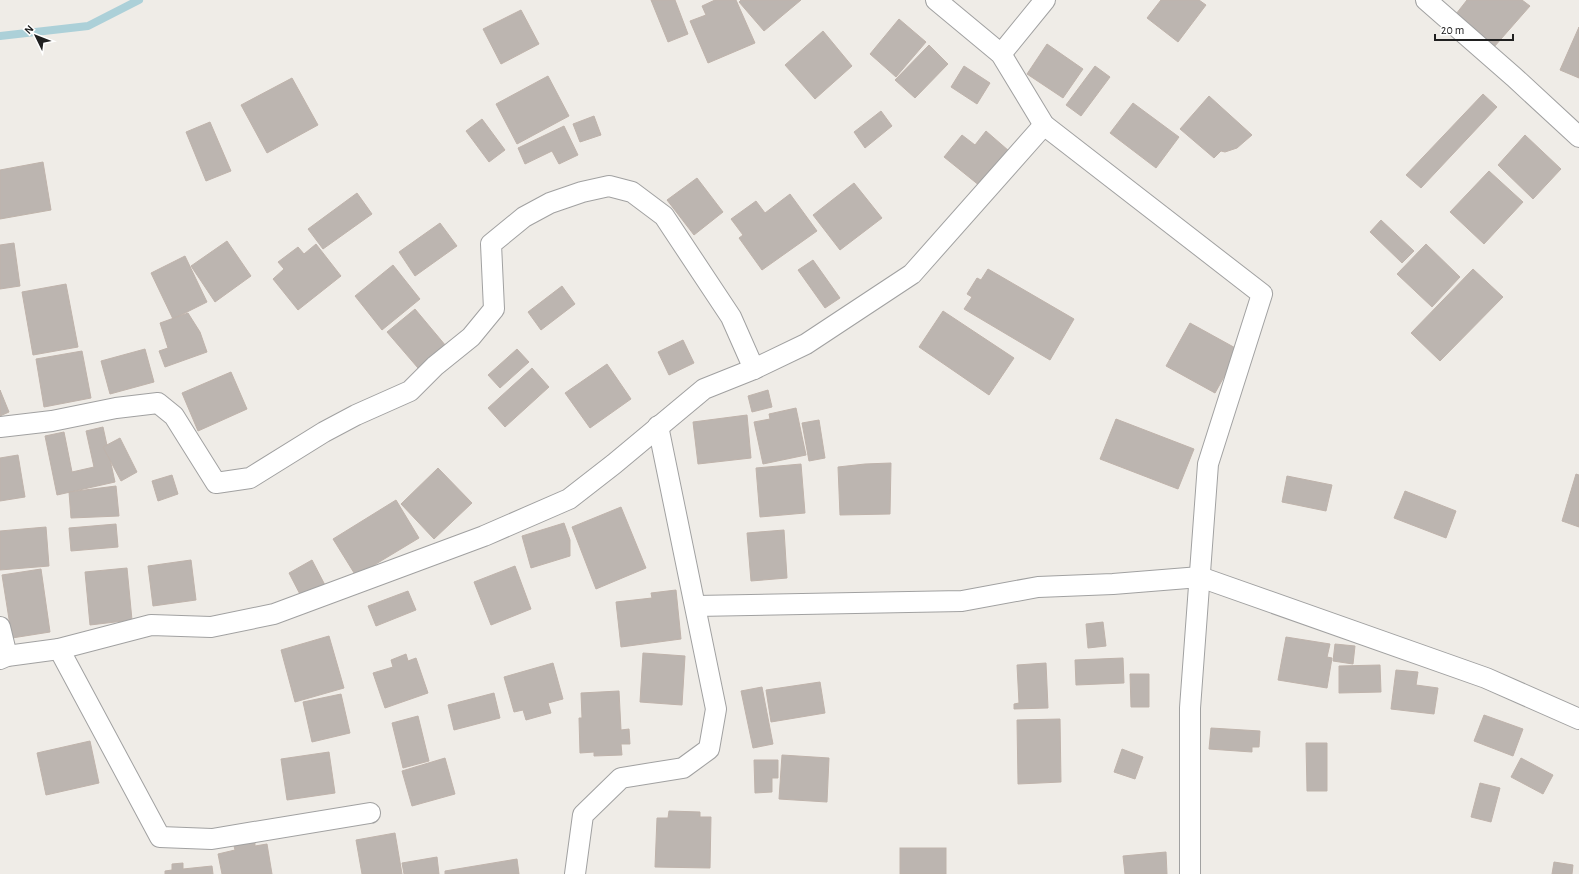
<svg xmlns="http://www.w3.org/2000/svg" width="1579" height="874" viewBox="0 0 1579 874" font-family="'Alegreya Sans',sans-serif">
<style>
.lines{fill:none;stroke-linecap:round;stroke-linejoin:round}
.stream{stroke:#acd0d8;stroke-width:8}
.building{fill:#bcb5b0;stroke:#bfb3ab}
.street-casing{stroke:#a1a1a1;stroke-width:22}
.street{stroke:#fff;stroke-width:20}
</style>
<rect width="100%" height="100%" fill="#efece7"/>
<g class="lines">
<!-- stream -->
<polyline class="stream" points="0,36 88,26 139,0"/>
</g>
<!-- building -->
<g class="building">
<polygon points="651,0 675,0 688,34 668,42"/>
<polygon points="715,0 736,0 755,43 708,63 690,21 706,15 702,6"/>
<polygon points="741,0 801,0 764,31 739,2"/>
<polygon points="1161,0 1199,0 1206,5 1178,42 1147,18"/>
<polygon points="1467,0 1522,0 1530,6 1494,47 1456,14"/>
<polygon points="521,10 539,44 501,64 483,29"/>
<polygon points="899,19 926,42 896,77 870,54"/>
<polygon points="1579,27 1579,78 1560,70"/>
<polygon points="823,31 852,66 815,99 785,65"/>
<polygon points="1047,44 1083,69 1063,98 1027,74"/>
<polygon points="929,45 948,64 915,98 895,80"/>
<polygon points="964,66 990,83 977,104 951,87"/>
<polygon points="1095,66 1110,77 1081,116 1066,105"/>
<polygon points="548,76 569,116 517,144 496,104"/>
<polygon points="292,78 318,125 267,153 241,105"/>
<polygon points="1483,94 1497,107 1421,188 1406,175"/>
<polygon points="1209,96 1252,135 1237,148 1225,152 1221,151 1214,158 1180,129"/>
<polygon points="1133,103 1179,137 1156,168 1110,133"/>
<polygon points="881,111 892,126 865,148 854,132"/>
<polygon points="594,116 601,135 580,142 573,124"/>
<polygon points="482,119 505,150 489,162 466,131"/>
<polygon points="210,122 231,171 206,181 186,132"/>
<polygon points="564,126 578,155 559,164 552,151 525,164 518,148"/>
<polygon points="986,131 1009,151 980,186 944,157 962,135 975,145"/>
<polygon points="1525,135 1561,169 1533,199 1498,165"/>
<polygon points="43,162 51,210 0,219 0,170"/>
<polygon points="1489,171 1523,202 1484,244 1450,212"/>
<polygon points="697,178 723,212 694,235 667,200"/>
<polygon points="854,183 882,218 840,250 813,215"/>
<polygon points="357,193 372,214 323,249 308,229"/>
<polygon points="790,194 817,231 762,270 739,238 743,235 731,219 756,201 765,213"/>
<polygon points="1381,220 1414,251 1402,263 1370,232"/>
<polygon points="440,223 457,246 415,276 399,252"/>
<polygon points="227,241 251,276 215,302 191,266"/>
<polygon points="14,243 20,286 0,289 0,245"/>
<polygon points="316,244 341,276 298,310 273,279 284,269 278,262 298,247 304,254"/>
<polygon points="1426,244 1460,277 1432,307 1397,274"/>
<polygon points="185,256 207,302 173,319 151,273"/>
<polygon points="813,260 840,298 825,308 798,270"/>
<polygon points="393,265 420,299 382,330 355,296"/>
<polygon points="988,269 1074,319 1050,360 964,309 972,297 967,294 977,278 981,280"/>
<polygon points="1473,269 1503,297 1440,361 1411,333"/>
<polygon points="66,284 78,347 33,355 22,292"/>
<polygon points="562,286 575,304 541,330 528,312"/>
<polygon points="415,309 451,352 424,375 387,332"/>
<polygon points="943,311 1014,358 989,395 919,347"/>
<polygon points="188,313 200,332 207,352 165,367 159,351 168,348 160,323"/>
<polygon points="1190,323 1239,350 1215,393 1166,366"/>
<polygon points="683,340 694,363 669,375 658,352"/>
<polygon points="145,349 154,382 110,394 101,361"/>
<polygon points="517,349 529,362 500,388 488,375"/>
<polygon points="82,351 91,398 44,407 36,359"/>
<polygon points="607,364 631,399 590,428 565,393"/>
<polygon points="532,368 549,387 505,427 488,408"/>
<polygon points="231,372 247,409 198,431 182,393"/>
<polygon points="0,390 9,412 0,416"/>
<polygon points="768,390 772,407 752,412 748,396"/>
<polygon points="796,408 806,455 763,464 754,422 770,419 769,414"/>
<polygon points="747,415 751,458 698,464 693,422"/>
<polygon points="1116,419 1194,449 1178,489 1100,459"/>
<polygon points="819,420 825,458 809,461 802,423"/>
<polygon points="103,427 115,482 57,495 45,436 64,432 72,472 94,467 86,431"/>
<polygon points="120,438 137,472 121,481 103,447"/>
<polygon points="18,455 25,497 0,501 0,458"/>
<polygon points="891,463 890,514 840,515 838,467 865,464"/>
<polygon points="801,464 805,513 760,517 756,468"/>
<polygon points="438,468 472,503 434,539 401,504"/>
<polygon points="1576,474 1579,475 1579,527 1562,521"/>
<polygon points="172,475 178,494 158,501 152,481"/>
<polygon points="1287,476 1332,485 1326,511 1282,502"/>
<polygon points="116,486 119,516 71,518 69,492"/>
<polygon points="1405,491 1456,511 1446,538 1394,518"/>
<polygon points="396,500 419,538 356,576 333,539"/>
<polygon points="621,507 646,568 596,589 572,527"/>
<polygon points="564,523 570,540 570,556 531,568 522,536"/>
<polygon points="116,524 118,547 71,551 69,528"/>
<polygon points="46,527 49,566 0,570 0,531"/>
<polygon points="784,530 787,578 751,581 747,533"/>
<polygon points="191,560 196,600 153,606 148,566"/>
<polygon points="312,560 327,589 304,602 289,573"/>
<polygon points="515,566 531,609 491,625 474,582"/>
<polygon points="127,568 132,620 90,625 85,572"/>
<polygon points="41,569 50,632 12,638 2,575"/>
<polygon points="676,590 681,639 621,647 616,602 652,598 651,593"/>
<polygon points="408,591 416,610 376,626 368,606"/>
<polygon points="1103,622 1106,646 1088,648 1086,624"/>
<polygon points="329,636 344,688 295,702 281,650"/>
<polygon points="1286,637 1330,644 1327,657 1332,658 1327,688 1278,680"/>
<polygon points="1335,644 1355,646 1353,664 1333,661"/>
<polygon points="643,653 685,656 682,705 640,702"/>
<polygon points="406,654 408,661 416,658 428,693 385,708 373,673 393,667 391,660"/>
<polygon points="1123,658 1124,683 1076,685 1075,660"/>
<polygon points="553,663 563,699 548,703 551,713 526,720 523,710 514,712 504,677"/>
<polygon points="1046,663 1048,708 1014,709 1014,704 1019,703 1017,665"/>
<polygon points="1380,665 1381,692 1339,693 1339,666"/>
<polygon points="1396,670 1418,672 1416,685 1438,688 1434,714 1391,709"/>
<polygon points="1130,674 1149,674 1149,707 1131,707"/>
<polygon points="820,682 825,713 771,722 766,690"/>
<polygon points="762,687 773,744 753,748 741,691"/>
<polygon points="619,691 621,730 629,729 630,744 621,744 622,755 594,756 594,752 580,753 579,718 582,718 581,693"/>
<polygon points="494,693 500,718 454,730 448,705"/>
<polygon points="341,694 350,733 312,742 303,702"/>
<polygon points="1484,715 1523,729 1513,756 1474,741"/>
<polygon points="418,716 429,761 403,768 392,723"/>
<polygon points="1060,719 1061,782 1018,784 1017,720"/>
<polygon points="1211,728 1260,731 1259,747 1252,747 1252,752 1209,749"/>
<polygon points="90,741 99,783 46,795 37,753"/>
<polygon points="1306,743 1327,743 1327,791 1307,791"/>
<polygon points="1122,749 1143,757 1135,779 1114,772"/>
<polygon points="329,752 335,793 287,800 281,759"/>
<polygon points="782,755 829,758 827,802 779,799"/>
<polygon points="445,758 455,794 412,806 402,771"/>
<polygon points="1521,758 1553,775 1543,794 1511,777"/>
<polygon points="754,760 778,760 778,778 772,778 772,792 755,793"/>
<polygon points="1480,783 1500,788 1491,822 1471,817"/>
<polygon points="669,811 700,812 700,817 711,817 710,868 655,867 657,818 668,818"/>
<polygon points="395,833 402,874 362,874 356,840"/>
<polygon points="255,842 255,846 267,844 272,874 222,874 218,854 235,850 234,846"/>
<rect x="900" y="848" width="46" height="26"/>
<polygon points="1166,852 1167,874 1125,874 1123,856"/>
<polygon points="437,857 439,874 404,874 402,863"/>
<polygon points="517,859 519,874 445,874 445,871"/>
<polygon points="1554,862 1573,865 1572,874 1552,874"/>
<polygon points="183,863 183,869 212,866 213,874 165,874 165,871 172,870 172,864"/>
</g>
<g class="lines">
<defs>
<g id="street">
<polyline points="936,0 1001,54 1044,125 1262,294 1208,464 1190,708 1190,874"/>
<polyline points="1426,0 1514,77 1579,137"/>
<polyline points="1001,54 1045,0"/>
<polyline points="0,427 52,421 116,408 158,403 174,416 216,483 250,478 324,432 356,415 410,391 435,366 471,337 494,309 491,244 524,217 550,203 582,192 609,186 632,192 664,216 731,317 754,369"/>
<polyline points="696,606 962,601 1038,587 1113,584 1200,577 1486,678 1579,719"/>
<polyline points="0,627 7,656"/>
<polyline points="59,649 160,837 212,839 370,813"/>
<polyline points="0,659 7,656 59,649 151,625 211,627 274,614 484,536 569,499 614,464 704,389 754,369 806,344 912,274 1044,125"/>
<polyline points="575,874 583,815 621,778 683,768 709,749 716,709 658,426"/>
</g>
</defs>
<!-- street casing -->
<use href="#street" class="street-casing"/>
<!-- street -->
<use href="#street" class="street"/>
</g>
<!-- north arrow -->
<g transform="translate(36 36) rotate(313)" stroke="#ffffff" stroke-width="3" paint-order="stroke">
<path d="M0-3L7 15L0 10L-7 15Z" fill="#202020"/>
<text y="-6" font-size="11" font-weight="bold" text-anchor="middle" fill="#202020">N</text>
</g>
<!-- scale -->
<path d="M1435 34v6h78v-6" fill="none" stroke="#202020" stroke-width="2"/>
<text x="1441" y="34" font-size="12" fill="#202020" stroke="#ffffff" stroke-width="3" paint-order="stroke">20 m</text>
</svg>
